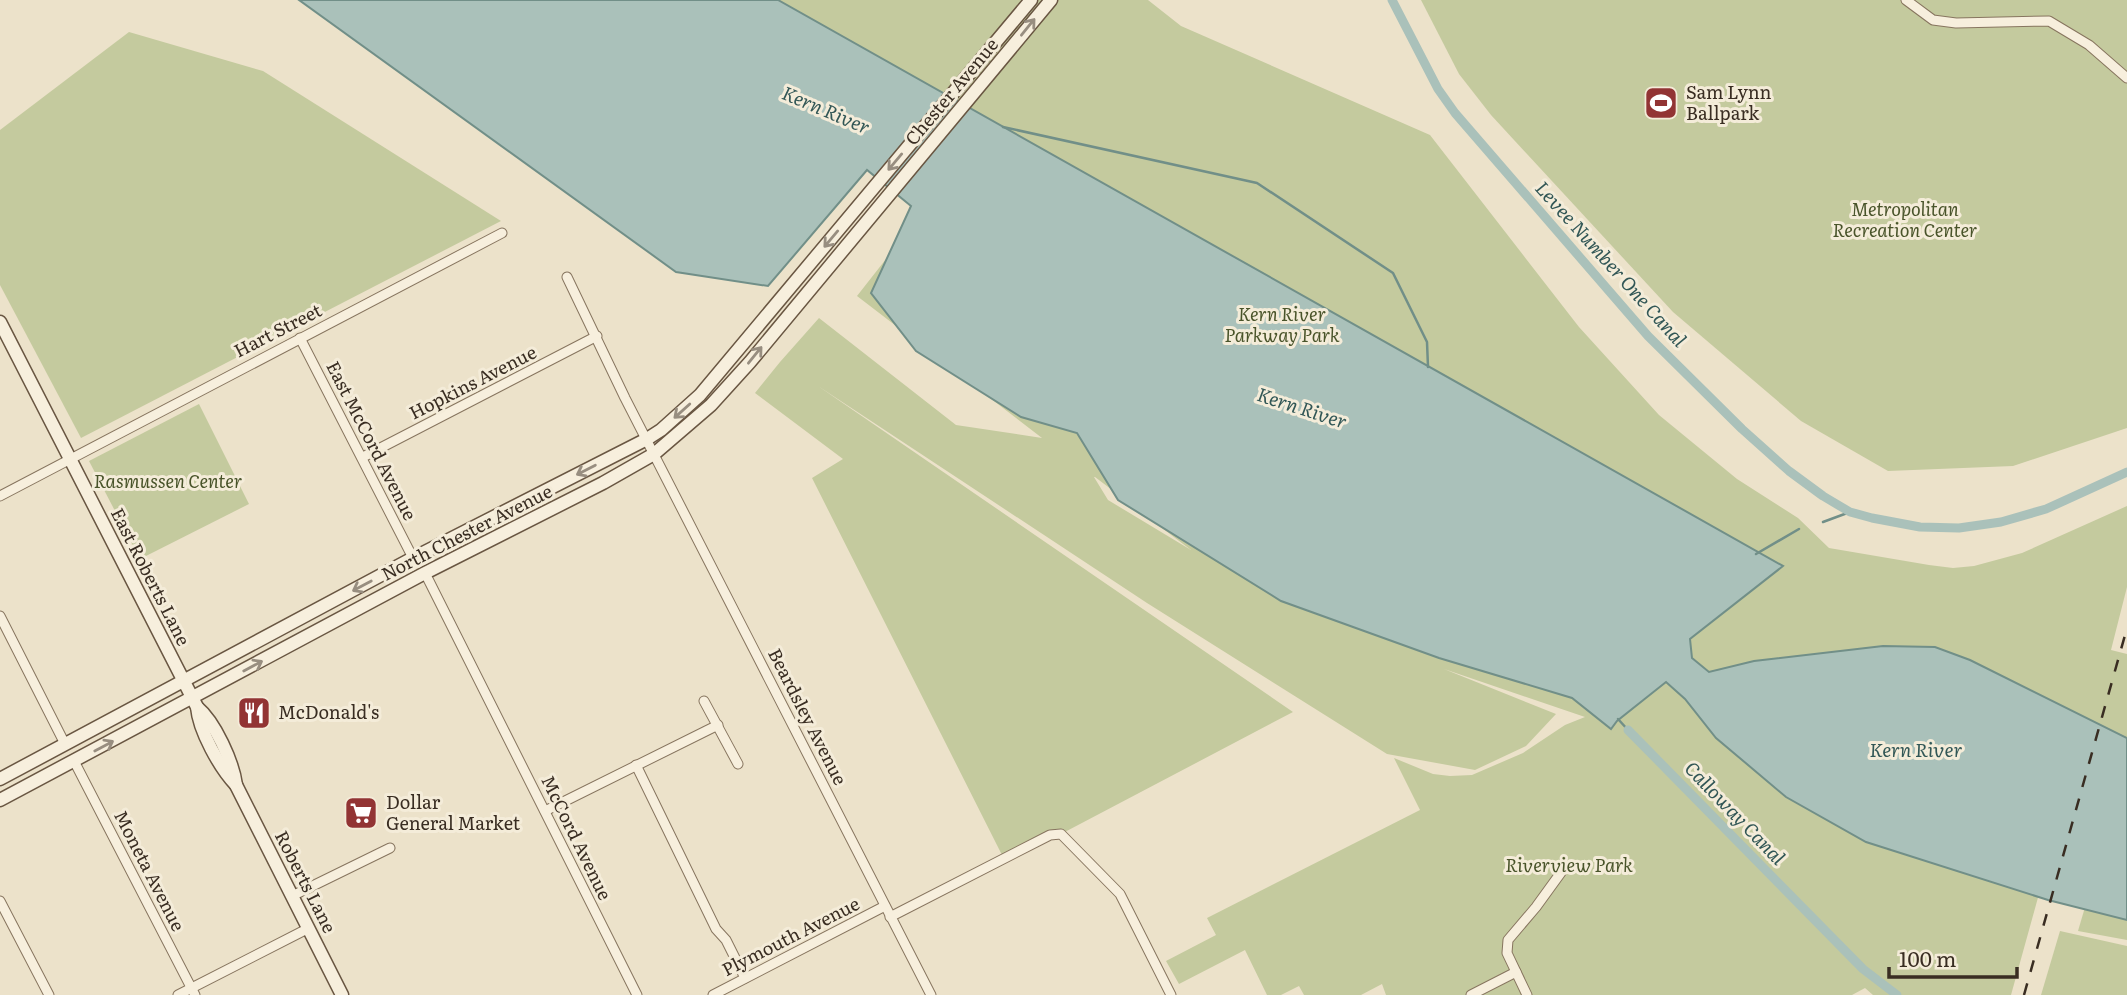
<svg xmlns="http://www.w3.org/2000/svg" width="2127" height="995" viewBox="0 0 2127 995" font-family="Literata,serif">
<style>
.green{fill:#c4ca9e;fill-rule:evenodd}
.water{fill:#aac1ba;stroke:#718f88;stroke-width:2}
.lines{fill:none;stroke-linecap:round;stroke-linejoin:round}
.stream{stroke:#718f88;stroke-width:2.5}
.canal{stroke:#aac1ba;stroke-width:9}
.street-casing{stroke:#87755f;stroke-width:11}
.secondary-casing{stroke:#695642;stroke-width:15}
.street{stroke:#f7efdd;stroke-width:9}
.secondary{stroke:#f7efdd;stroke-width:12}
.rail{stroke:#392d22;stroke-width:2.5;stroke-dasharray:12 12;stroke-linecap:butt}
.oneway{stroke:#988e80}
.labels{text-anchor:middle;stroke-width:6;stroke-linejoin:round;paint-order:stroke}
.street-label{font-size:18px;fill:#392d22;stroke:#f4ecd9}
.poi-label{font-size:18px;fill:#392d22;stroke:#f4ecd9;text-anchor:start}
.park-label{font-size:18px;font-style:italic;fill:#49542a;stroke:#f4ecd9}
.water-label{font-size:19px;font-style:italic;fill:#325756;stroke:#f4ecd9}
</style>
<rect width="100%" height="100%" fill="#ece2ca"/>
<!-- green -->
<g class="green">
<path d="M 304,0 L 1148,0 L 1181,26 L 1430,135 L 1579,327 L 1659,415 L 1737,479 L 1798,518 L 1829,548 L 1929,565 L 1953,568 L 1974,566 L 2022,553 L 2127,506 L 2127,587 L 2111,650 L 2127,654 L 2127,751 L 2042,883 L 2011,995 L 1873,995 L 1865,988 L 1852,995 L 1386,995 L 1382,984 L 1361,995 L 1304,995 L 1299,986 L 1281,995 L 1267,995 L 1245,950 L 1179,984 L 1166,961 L 1216,935 L 1207,918 L 1420,810 L 1394,758 L 1433,774 L 1450,776 L 1472,775 L 1523,753 L 1565,725 L 1585,717 L 1444,669 L 1556,714 L 1526,746 L 1475,770 L 1387,754 L 1147,603 L 818,386 L 1293,712 L 1061,834 L 1004,859 L 812,478 L 843,459 L 755,393 L 780,362 L 819,318 L 956,425 L 1042,438 L 857,296 L 926,208 L 860,157 ZM 1094,477 L 1095,477 L 1191,550 L 1108,500 Z"/>
<polygon points="1421,0 2127,0 2127,428 2013,466 1888,471 1801,421 1673,312 1491,115 1459,74"/>
<polygon points="129,32 263,71 501,221 81,438 0,285 0,130"/>
<polygon points="199,404 249,504 140,559 89,461"/>
<polygon points="2127,764 2127,940 2078,931"/>
<polygon points="2060,931 2127,946 2127,995 2041,995"/>
</g>
<!-- water -->
<polygon class="water" points="299,0 778,0 1783,566 1690,639 1692,658 1709,672 1754,661 1883,646 1935,647 1970,660 2127,738 2127,920 2048,900 1866,842 1786,797 1716,738 1685,699 1666,682 1617,721 1611,729 1572,698 1439,658 1281,601 1118,500 1077,433 1021,417 916,351 871,293 911,206 867,170 768,286 676,272"/>
<g class="lines">
<!-- stream -->
<g class="stream">
<polyline points="1003,127 1257,183 1393,273 1427,342 1428,367"/>
<polyline points="1823,522 1850,512"/>
<polyline points="1756,554 1799,529"/>
<polyline points="1618,719 1628,730"/>
</g>
<!-- canal -->
<g class="canal">
<polyline points="1392,0 1438,89 1455,113 1648,336 1742,429 1789,471 1823,496 1850,512 1872,518 1920,527 1959,528 2001,522 2046,509 2127,472"/>
<polyline points="1628,730 1863,969 1897,995"/>
</g>
<defs>
<g id="street">
<polyline points="1906,0 1933,20 1956,23 2049,21 2089,45 2127,78"/>
<polyline points="567,277 625,398 931,995"/>
<polyline points="300,338 413,558"/>
<polyline points="363,457 597,336"/>
<polyline points="0,496 502,233"/>
<polyline points="425,573 637,995"/>
<polyline points="0,616 65,744"/>
<polyline points="704,701 738,764"/>
<polyline points="74,761 195,995"/>
<polyline points="636,765 716,929 726,940 745,978"/>
<polyline points="545,811 718,725"/>
<polyline points="292,896 390,848"/>
<polyline points="0,901 49,995"/>
<polyline points="890,917 1050,835 1061,834 1120,894 1171,995"/>
<polyline points="178,995 309,928"/>
<polyline points="713,995 885,906"/>
<polyline points="1471,995 1516,972"/>
<polyline points="1527,995 1507,953 1508,940 1536,907 1565,867 1577,866"/>
</g>
<g id="secondary">
<path d="M 0,322 L 197,707 C 199,731 220,768 236,785 L 342,995"/>
<path d="M 197,707 C 215,722 233,762 236,785"/>
<polyline points="0,779 413,558 647,439 661,430 700,395 1031,0"/>
<polyline points="0,800 425,573 603,483 654,454 711,405 750,362 1051,0"/>
</g>
</defs>
<!-- street casing -->
<use href="#street" class="street-casing"/>
<!-- secondary casing -->
<use href="#secondary" class="secondary-casing"/>
<!-- street -->
<use href="#street" class="street"/>
<!-- secondary -->
<use href="#secondary" class="secondary"/>
<!-- rail -->
<polyline class="rail" points="2024,995 2127,628"/>
</g>
<!-- one-way arrows -->
<defs><path id="oneway-shaft" d="M-6 0H5M1.5-3L5.5 0L1.5 3" fill="none" stroke-width="1.6" stroke-linecap="round" stroke-linejoin="round" transform="scale(1.75)"/></defs>
<g class="oneway">
<use href="#oneway-shaft" transform="translate(1028 27) rotate(-51)"/>
<use href="#oneway-shaft" transform="translate(895 162) rotate(130)"/>
<use href="#oneway-shaft" transform="translate(831 239) rotate(130)"/>
<use href="#oneway-shaft" transform="translate(755 355) rotate(-51)"/>
<use href="#oneway-shaft" transform="translate(682 411) rotate(138)"/>
<use href="#oneway-shaft" transform="translate(586 470) rotate(153)"/>
<use href="#oneway-shaft" transform="translate(362 586) rotate(152)"/>
<use href="#oneway-shaft" transform="translate(253 666) rotate(-28)"/>
<use href="#oneway-shaft" transform="translate(104 746) rotate(-28)"/>
</g>
<!-- icons -->
<defs>
<symbol id="stadium-square" viewBox="-11 -11 22 22"><rect x="-9" y="-9" width="18" height="18" rx="4" fill="#923434" stroke="#f4ecd9"/><path d="M0-5a6.5 5 0 1 0 0 10a6.5 5 0 1 0 0-10ZM-3.5-1.8h7v3.6h-7Z" fill="#fff"/></symbol>
<symbol id="restaurant-square" viewBox="-11 -11 22 22"><rect x="-9" y="-9" width="18" height="18" rx="4" fill="#923434" stroke="#f4ecd9"/><path d="M-5-6h1v4h1v-4h1v4h1v-4h1v5L-1.5 .5V6h-2V.5L-5-1ZM5-6V6H3V1.5H1.5Q1.5-4 5-6Z" fill="#fff"/></symbol>
<symbol id="supermarket-square" viewBox="-11 -11 22 22"><rect x="-9" y="-9" width="18" height="18" rx="4" fill="#923434" stroke="#f4ecd9"/><path d="M-6-5.5h2.5l.6 2H6L4.5 2H-2.5L-4.4-4H-6ZM-1.5 3.2a1.3 1.3 0 1 0 .1 0ZM3 3.2a1.3 1.3 0 1 0 .1 0Z" fill="#fff"/></symbol>
</defs>
<g fill-rule="evenodd">
<use href="#stadium-square" x="1642" y="84" width="38" height="38"/>
<use href="#restaurant-square" x="235" y="694" width="38" height="38"/>
<use href="#supermarket-square" x="342" y="794" width="38" height="38"/>
</g>
<g class="labels">
<!-- street labels -->
<g class="street-label">
<text transform="translate(952 92) rotate(-50)" y="6">Chester Avenue</text>
<text transform="translate(278 331) rotate(-27)" y="6">Hart Street</text>
<text transform="translate(473 383) rotate(-27)" y="6">Hopkins Avenue</text>
<text transform="translate(371 441) rotate(63)" y="6">East McCord Avenue</text>
<text transform="translate(467 533) rotate(-27)" y="6">North Chester Avenue</text>
<text transform="translate(150 577) rotate(63)" y="6">East Roberts Lane</text>
<text transform="translate(807 717) rotate(63)" y="6">Beardsley Avenue</text>
<text transform="translate(576 838) rotate(64)" y="6">McCord Avenue</text>
<text transform="translate(149 871) rotate(63)" y="6">Moneta Avenue</text>
<text transform="translate(305 882) rotate(63)" y="6">Roberts Lane</text>
<text transform="translate(791 937) rotate(-27)" y="6">Plymouth Avenue</text>
</g>
<!-- poi labels -->
<g class="poi-label">
<text x="1686" y="99">Sam Lynn<tspan x="1686" dy="21">Ballpark</tspan></text>
<text x="278" y="719">McDonald's</text>
<text x="386" y="809">Dollar<tspan x="386" dy="21">General Market</tspan></text>
</g>
<!-- park labels -->
<g class="park-label">
<text x="1905" y="216">Metropolitan<tspan x="1905" dy="21">Recreation Center</tspan></text>
<text x="1282" y="321">Kern River<tspan x="1282" dy="21">Parkway Park</tspan></text>
<text x="168" y="488">Rasmussen Center</text>
<text x="1569" y="872">Riverview Park</text>
</g>
<!-- water labels -->
<g class="water-label">
<text transform="translate(826 110) rotate(23)" y="7">Kern River</text>
<text transform="translate(1611 264) rotate(48)" y="7">Levee Number One Canal</text>
<text transform="translate(1302 408) rotate(18)" y="7">Kern River</text>
<text x="1916" y="757">Kern River</text>
<text transform="translate(1735 813) rotate(46)" y="7">Calloway Canal</text>
</g>
</g>
<!-- scale -->
<path d="M1889 967v10h128v-10" fill="none" stroke="#392d22" stroke-width="3.5"/>
<text x="1899" y="967" font-size="21" fill="#392d22" stroke="#f4ecd9" stroke-width="5" paint-order="stroke">100 m</text>
</svg>
